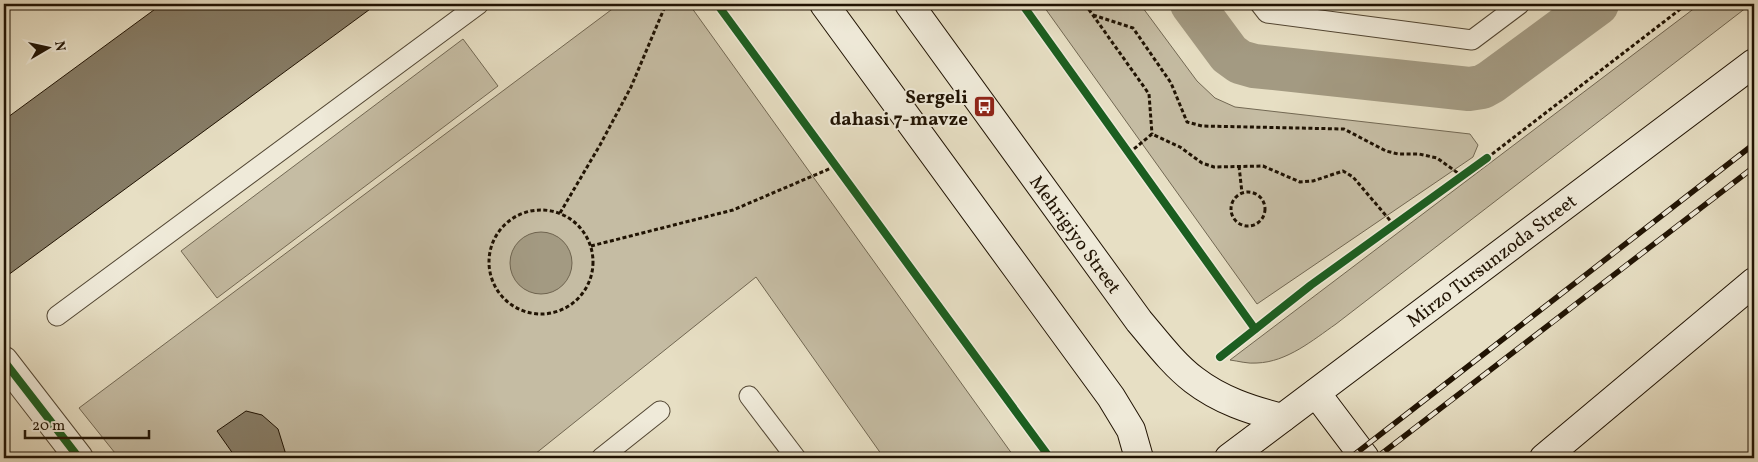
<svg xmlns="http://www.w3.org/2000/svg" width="1758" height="462" viewBox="0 0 1758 462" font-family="Vollkorn,serif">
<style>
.green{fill:#c5bca3;stroke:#726853}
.water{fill:#a39a82;stroke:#6f644f}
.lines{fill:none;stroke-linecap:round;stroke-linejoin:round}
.canal{stroke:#a39a82;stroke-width:44}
.building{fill:#877d67;stroke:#201303}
.lane-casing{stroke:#524633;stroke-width:21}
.street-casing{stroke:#524633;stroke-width:30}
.secondary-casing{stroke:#201303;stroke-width:30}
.path{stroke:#201303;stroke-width:3;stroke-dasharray:4 2.5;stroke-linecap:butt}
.lane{stroke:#efead9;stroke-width:19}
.street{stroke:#efead9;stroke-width:28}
.secondary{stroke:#efead9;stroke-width:28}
.rail-casing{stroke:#201303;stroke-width:5.5}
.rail{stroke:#efead9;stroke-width:4;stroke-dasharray:11;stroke-linecap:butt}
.cycleway-casing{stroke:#efead9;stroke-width:11}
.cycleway{stroke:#1b5e20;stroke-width:8}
.labels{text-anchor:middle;stroke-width:4;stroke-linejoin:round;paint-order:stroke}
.poi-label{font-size:19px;font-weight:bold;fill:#201303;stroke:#efead9;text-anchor:end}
.street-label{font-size:19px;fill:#201303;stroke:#efead9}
</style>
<rect width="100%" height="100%" fill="#e7dfc4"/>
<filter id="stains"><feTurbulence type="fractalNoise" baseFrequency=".004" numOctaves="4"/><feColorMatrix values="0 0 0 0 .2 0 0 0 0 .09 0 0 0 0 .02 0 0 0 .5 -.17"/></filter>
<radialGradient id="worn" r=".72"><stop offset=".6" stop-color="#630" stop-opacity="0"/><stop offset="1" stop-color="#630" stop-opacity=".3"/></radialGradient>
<!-- green -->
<g class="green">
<polygon points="619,4 689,4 1015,458 884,458 756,277 530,458 119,458 79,408"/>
<polygon points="1042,4 1140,4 1197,81 1215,98 1235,107 1470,134 1478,145 1473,157 1257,304"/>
<path d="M 1700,4 L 1751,4 L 1336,324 C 1313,340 1287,362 1257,363 C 1248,364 1238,361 1230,360 Z"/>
<polygon points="463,39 498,86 217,298 181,251"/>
</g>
<!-- water -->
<circle class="water" cx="541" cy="263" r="31"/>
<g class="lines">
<!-- canal -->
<polyline class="canal" points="1192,4 1229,54 1240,62 1254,66 1469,89 1482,87 1491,82 1597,4"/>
</g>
<!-- building -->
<g class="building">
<polygon points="162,4 377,4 4,278 4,120"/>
<polygon points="246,411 262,415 278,429 287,458 236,458 217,431"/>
</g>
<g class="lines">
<defs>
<g id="lane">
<polyline points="1260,4 1267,13 1472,40 1520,4"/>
<polyline points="57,316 479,4"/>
<polyline points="749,396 796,458"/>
<polyline points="601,458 660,411"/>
</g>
<polyline id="street" points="4,361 79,458"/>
<g id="secondary">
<polyline points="824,4 1111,397 1131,430 1139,458"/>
<path d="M 909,4 L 1139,321 C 1156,341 1173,364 1194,380 C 1220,400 1250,410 1282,418"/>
<polyline points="1316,393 1365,458"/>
<polyline points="1229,458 1754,63"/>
<polyline points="1544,458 1754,282"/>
</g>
</defs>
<!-- lane casing -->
<use href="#lane" class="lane-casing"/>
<!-- street casing -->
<use href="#street" class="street-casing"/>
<!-- secondary casing -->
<use href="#secondary" class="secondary-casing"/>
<!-- path -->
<g class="path">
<polyline points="717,4 1050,458"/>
<polyline points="1022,4 1255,329"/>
<polyline points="1085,4 1149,94 1152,134"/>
<polyline points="1093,15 1133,28 1171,83 1187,122 1202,126 1344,129 1386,151 1398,154 1419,154 1437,158 1462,176"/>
<polyline points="1129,153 1152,134 1180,147 1202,163 1214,167 1263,166 1300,182 1313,181 1343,171 1353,177 1394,225"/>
<polyline points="1239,166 1242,193"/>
<circle cx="1248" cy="209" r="17"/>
<circle cx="541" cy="262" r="52"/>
<polyline points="560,213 600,145 631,87 666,4"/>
<polyline points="591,246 733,210 836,166"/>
<polyline points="1221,356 1311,285 1487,158 1687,4"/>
<polyline points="1093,458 1096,456"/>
</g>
<!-- lane -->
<use href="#lane" class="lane"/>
<!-- street -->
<use href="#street" class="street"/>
<!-- secondary -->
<use href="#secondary" class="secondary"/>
<defs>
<g id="rail">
<polyline points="1350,458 1754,144"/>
<polyline points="1376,458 1754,167"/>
</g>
</defs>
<!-- rail casing -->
<use href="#rail" class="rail-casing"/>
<!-- rail -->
<use href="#rail" class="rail"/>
<defs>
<g id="cycleway">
<polyline points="717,4 1050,458"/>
<polyline points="1022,4 1255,329"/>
<polyline points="1220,357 1311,285 1487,158"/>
<polyline points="4,361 79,458"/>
</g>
</defs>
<!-- cycleway casing -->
<use href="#cycleway" class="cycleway-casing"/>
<!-- cycleway -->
<use href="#cycleway" class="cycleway"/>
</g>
<!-- icons -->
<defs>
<symbol id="bus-square" viewBox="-11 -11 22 22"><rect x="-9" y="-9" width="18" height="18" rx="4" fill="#8f2418" stroke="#efead9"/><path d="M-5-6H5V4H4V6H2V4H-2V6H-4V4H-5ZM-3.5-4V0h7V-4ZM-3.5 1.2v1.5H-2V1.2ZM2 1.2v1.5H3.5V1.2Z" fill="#fff"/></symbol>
</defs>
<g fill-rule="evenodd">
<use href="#bus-square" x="972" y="94" width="25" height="25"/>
</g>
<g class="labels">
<!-- poi labels -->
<g class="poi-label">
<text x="968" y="103">Sergeli<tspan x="968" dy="22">dahasi 7-mavze</tspan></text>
</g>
<!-- street labels -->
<g class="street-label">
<text transform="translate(1076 234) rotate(54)" y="7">Mehrigiyo Street</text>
<text transform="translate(1491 260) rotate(-37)" y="7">Mirzo Tursunzoda Street</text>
</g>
</g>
<!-- margin -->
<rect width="1758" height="462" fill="none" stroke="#e7dfc4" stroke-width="20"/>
<rect x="5" y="5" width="1748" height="452" fill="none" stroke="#201303" stroke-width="2.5"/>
<rect x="10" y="10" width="1738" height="442" fill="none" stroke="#201303"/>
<!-- north arrow -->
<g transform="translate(48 48) rotate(81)" stroke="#efead9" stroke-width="4" paint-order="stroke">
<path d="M0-4L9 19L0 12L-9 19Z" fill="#201303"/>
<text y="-8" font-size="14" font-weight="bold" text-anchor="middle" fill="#201303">N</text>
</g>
<!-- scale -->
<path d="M25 430v8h124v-8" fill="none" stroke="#201303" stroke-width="2.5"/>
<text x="32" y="430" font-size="15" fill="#201303" stroke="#efead9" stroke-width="4" paint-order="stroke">20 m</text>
<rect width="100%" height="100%" filter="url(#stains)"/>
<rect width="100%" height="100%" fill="url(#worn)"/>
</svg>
